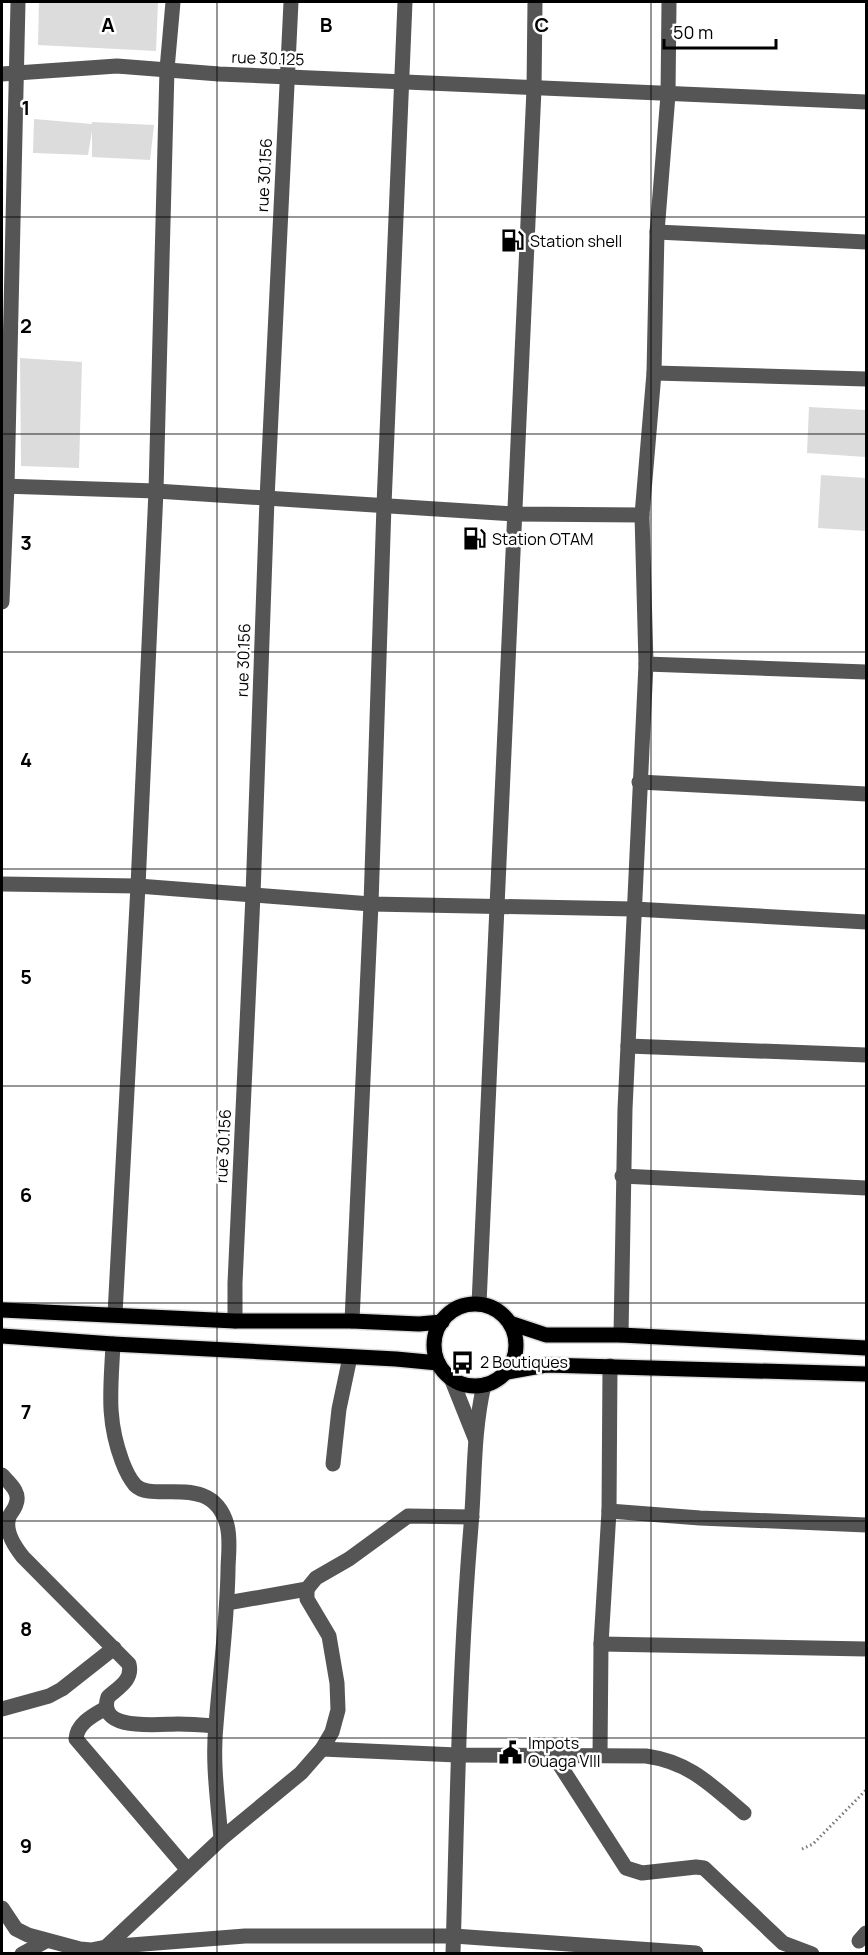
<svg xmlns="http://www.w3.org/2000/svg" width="868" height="1955" viewBox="0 0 868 1955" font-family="Manrope,sans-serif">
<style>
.green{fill:#dcdcdc}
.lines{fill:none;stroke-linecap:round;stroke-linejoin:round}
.major-casing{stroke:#dbdbdb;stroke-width:18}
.path{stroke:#777;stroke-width:3;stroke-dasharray:1.5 3;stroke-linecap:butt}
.minor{stroke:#555;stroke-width:15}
.major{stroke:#000;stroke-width:15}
.grid{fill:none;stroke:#000;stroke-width:1.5;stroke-opacity:0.55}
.labels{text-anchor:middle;stroke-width:5;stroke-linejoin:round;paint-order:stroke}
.street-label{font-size:16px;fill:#000;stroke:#fff}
.poi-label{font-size:16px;fill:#000;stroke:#fff;text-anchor:start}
.grid-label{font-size:20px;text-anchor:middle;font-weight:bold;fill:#000;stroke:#fff;stroke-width:5;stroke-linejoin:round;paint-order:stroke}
</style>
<rect width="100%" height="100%" fill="#fff"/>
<!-- green -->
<g class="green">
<polygon points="39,2 158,2 156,51 38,45"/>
<polygon points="34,119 92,124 92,122 154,125 150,160 92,157 92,131 88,155 33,153"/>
<polygon points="20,358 82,362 79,468 21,466"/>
<polygon points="809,407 866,410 866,457 807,453"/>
<polygon points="821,475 866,478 866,531 818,528"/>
</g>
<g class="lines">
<defs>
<g id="major">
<circle cx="475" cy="1345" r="41"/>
<polyline points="2,1310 235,1321 352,1321 419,1324 442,1322"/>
<polyline points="510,1323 546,1335 621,1335 866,1348"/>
<polyline points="2,1336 113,1344 396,1359 438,1363"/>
<polyline points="507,1372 546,1365 866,1374"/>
</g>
</defs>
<!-- major casing -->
<use href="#major" class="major-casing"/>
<!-- path -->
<polyline class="path" points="802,1849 813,1844 866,1790"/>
<!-- minor -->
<g class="minor">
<polyline points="2,74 117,66 219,74 866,102"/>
<polyline points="657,232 866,242"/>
<polyline points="654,373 866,379"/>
<polyline points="2,486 156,491 514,514 642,515"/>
<polyline points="2,602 7,486 18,2"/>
<polyline points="646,664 866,672"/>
<polyline points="639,782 866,794"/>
<polyline points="2,884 138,886 371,904 634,909 866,922"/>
<polyline points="628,1046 866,1055"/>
<polyline points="622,1176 866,1188"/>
<polyline points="479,1304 534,89 535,2"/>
<polyline points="115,1314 138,886 156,491 167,69 173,2"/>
<polyline points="235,1321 235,1283 253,895 267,499 291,2"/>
<polyline points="352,1321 371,904 384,505 405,2"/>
<polyline points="621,1335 625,1109 646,664 642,515 654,373 657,232 668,95 669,2"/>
<path d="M 113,1344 C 111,1388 106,1418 122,1461 C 125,1469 129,1478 135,1485 C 153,1504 212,1471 227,1525 C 231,1540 228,1556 228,1571 C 227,1623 220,1674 216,1725 C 212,1763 218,1801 221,1839"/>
<polyline points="451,1378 475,1438"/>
<polyline points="333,1464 339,1409 350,1357"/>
<path d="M 2,1475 C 9,1483 21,1492 16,1504 C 15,1509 11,1512 9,1517 C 4,1531 15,1547 23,1557 L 129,1664 C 133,1680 119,1687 108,1697 C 96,1732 158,1724 178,1724 C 190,1724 203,1725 215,1726"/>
<polyline points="609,1511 700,1518 866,1525"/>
<polyline points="227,1603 307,1589 316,1578 349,1559 408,1516 472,1517"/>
<polyline points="601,1644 866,1649"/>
<path d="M 106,1708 C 94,1715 77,1723 76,1739 L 187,1869"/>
<polyline points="2,1709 49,1696 62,1689 114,1648"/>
<path d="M 322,1749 L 457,1755 L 646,1756 C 690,1762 712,1786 744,1813"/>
<polyline points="554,1756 626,1868 642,1873 696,1867 704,1868 783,1943 812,1954"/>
<polyline points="600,1756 601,1644 609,1511 610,1366"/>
<polyline points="2,1908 16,1929 28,1935 80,1949 91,1950 106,1947 221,1839 301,1773 322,1749 332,1732 338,1710 337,1683 329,1636 307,1599 307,1589"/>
<polyline points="859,1941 866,1933"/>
<polyline points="106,1947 245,1936 454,1936 696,1953"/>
<polyline points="22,1954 46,1941"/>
<path d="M 453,1954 C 457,1811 459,1668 471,1526 C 475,1478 473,1432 484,1385"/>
</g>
<!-- major -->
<use href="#major" class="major"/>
</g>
<!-- grid -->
<path class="grid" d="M 217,2 L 217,1954M 434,2 L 434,1954M 651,2 L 651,1954M 2,217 L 866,217M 2,434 L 866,434M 2,652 L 866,652M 2,869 L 866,869M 2,1086 L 866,1086M 2,1303 L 866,1303M 2,1521 L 866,1521M 2,1738 L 866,1738"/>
<!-- icons -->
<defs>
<symbol id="fuel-bare" viewBox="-9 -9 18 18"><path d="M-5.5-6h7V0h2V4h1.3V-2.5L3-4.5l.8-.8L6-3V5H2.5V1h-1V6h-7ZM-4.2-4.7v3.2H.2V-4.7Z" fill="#000" stroke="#fff" stroke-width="2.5" paint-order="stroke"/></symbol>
<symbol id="bus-bare" viewBox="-9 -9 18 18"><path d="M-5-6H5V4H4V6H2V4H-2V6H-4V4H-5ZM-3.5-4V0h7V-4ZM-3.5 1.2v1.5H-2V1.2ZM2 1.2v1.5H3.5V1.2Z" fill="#000" stroke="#fff" stroke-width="2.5" paint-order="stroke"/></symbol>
<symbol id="civic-bare" viewBox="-9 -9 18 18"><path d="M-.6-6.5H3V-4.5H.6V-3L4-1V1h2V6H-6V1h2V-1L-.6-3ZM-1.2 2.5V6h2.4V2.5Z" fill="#000" stroke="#fff" stroke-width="2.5" paint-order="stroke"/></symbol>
</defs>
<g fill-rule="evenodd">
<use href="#fuel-bare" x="496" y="224" width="33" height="33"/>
<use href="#fuel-bare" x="458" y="522" width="33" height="33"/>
<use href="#bus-bare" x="446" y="1346" width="33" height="33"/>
<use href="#civic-bare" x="494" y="1736" width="33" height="33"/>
</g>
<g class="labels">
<!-- street labels -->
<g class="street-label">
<text transform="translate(268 58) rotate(2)" y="6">rue 30.125</text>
<text transform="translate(264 175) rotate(-87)" y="6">rue 30.156</text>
<text transform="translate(243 660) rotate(-88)" y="6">rue 30.156</text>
<text transform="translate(223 1146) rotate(-87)" y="6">rue 30.156</text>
</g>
<!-- poi labels -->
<g class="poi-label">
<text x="530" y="247">Station shell</text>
<text x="492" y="545">Station OTAM</text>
<text x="480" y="1368">2 Boutiques</text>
<text x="528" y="1749">Impots<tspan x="528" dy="18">Ouaga VIII</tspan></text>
</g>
</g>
<g class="grid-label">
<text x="108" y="32">A</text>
<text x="326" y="32">B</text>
<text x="542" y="32">C</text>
<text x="26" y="115">1</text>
<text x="26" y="333">2</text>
<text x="26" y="550">3</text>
<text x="26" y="767">4</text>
<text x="26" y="984">5</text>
<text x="26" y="1202">6</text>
<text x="26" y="1419">7</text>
<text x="26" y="1636">8</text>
<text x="26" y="1853">9</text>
</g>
<!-- border -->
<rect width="868" height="1955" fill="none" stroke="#000000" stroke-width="6"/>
<!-- scale -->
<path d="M664 39v9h112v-9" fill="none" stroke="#000000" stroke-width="3"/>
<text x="673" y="39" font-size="18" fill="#000000" stroke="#ffffff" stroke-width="4.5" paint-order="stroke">50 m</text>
</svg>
